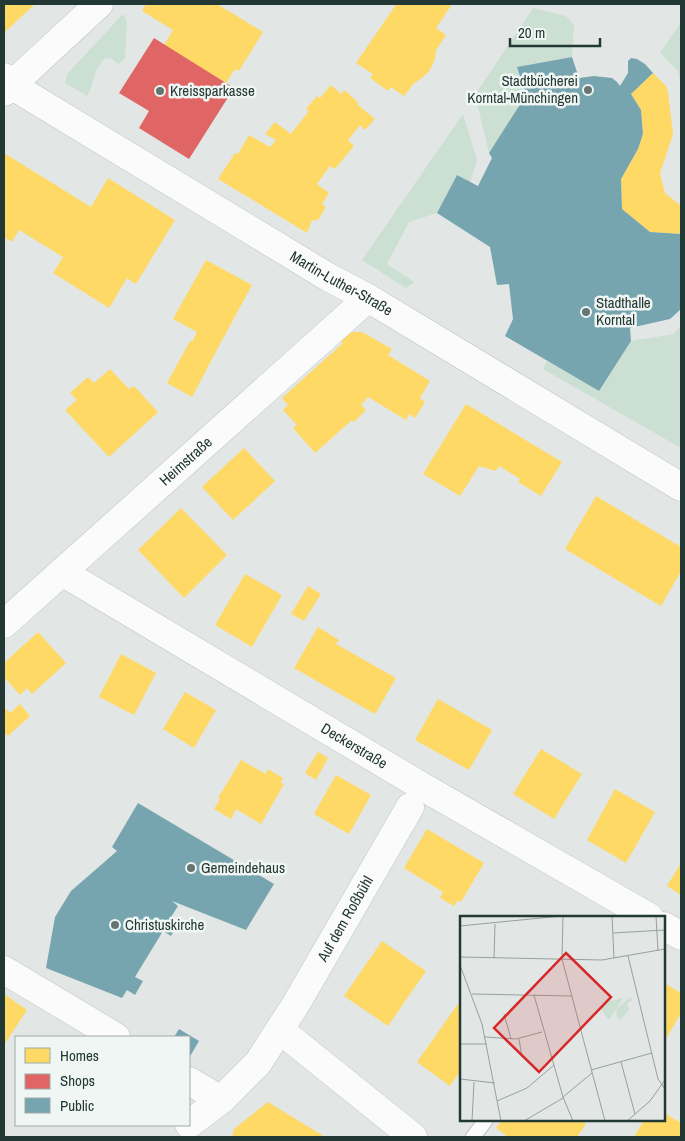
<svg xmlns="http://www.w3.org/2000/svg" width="685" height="1141" viewBox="0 0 685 1141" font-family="'Archivo Narrow',sans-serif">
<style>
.green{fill:#ccdfd3}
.homes{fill:#ffd966}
.shops{fill:#e06666}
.public{fill:#76a5af}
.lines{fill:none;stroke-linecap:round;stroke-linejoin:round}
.service-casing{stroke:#bfc4c2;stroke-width:16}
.minor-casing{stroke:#bfc4c2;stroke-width:29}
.service{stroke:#fbfbfb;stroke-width:14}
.minor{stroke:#fbfbfb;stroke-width:28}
.poi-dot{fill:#657572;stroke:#f0f6f3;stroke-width:2}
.labels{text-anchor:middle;stroke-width:5;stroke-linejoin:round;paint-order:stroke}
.poi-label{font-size:15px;fill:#223834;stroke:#f0f6f3;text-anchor:start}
.street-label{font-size:15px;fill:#223834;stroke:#f0f6f3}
.inset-road{fill:none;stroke:#95a19e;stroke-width:1}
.view{fill:#d62828;fill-opacity:0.15;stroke:#d62828;stroke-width:2.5}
.inset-edge{fill:none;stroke:#223834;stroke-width:2.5}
</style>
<rect width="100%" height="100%" fill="#e2e7e5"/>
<!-- green -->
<g class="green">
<polygon points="533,8 566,16 574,25 572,57 517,67 526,95 489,153 475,95"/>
<polygon points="123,14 127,21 125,58 118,64 111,58 104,59 96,70 91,88 87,96 65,83 68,73"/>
<polygon points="681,22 681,87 678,71 660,53"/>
<polygon points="463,114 477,160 470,182 457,175 437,213 409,222 387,264 414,282 406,288 362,260"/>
<polygon points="681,325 681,448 543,369 547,361 599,391 631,341 674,334"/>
</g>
<!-- homes -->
<g class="homes">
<polygon points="4,4 35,4 4,33"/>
<polygon points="146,4 217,4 263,32 239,71 235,69 226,83 164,45 173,30 142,11"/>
<polygon points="393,4 452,4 436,28 446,35 436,50 435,59 430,70 422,78 413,84 404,96 391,87 388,91 370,78 373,74 356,63 395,6"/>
<polygon points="653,73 666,86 668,92 673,134 660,173 665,193 681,206 681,234 650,232 622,209 621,179 638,149 643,134 641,110 631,94"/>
<polygon points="331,85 341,94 344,90 358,102 357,104 375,119 365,130 360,125 348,140 354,146 335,169 330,166 317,184 329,193 322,204 326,207 318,220 312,220 307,233 218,179 235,153 238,154 249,135 270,147 276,140 265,134 275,122 291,134 309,111 306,109 317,96 320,98"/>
<polygon points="4,153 91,207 108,178 175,220 136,284 127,278 109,308 53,273 63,257 19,230 12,242 4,237"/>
<polygon points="206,260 252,285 220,344 192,397 167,383 190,341 192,342 197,332 173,319"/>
<polygon points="354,332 362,332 392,349 388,355 430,381 420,398 425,402 415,418 409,414 406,420 368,397 361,405 366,410 354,422 352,420 315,453 293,428 297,425 283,410 288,405 282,398 343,343 339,340 346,334"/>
<polygon points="110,369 129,389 134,386 158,412 109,457 65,410 77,400 70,393 88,377 94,383"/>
<polygon points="466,404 562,462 541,496 518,482 520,479 499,466 496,471 479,466 460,496 423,474"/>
<polygon points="244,448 275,481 233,520 202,487"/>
<polygon points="596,496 681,547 681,571 661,606 565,549"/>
<polygon points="181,508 227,555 184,598 138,550"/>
<polygon points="245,574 282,595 252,647 215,625"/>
<polygon points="308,586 321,594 304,621 291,614"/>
<polygon points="318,627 339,640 336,644 396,678 375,714 294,668"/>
<polygon points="38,632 66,663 32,694 27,688 20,695 4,677 4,667 6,665 4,663"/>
<polygon points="121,654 156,673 134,715 99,697"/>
<polygon points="185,692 216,710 194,748 163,729"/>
<polygon points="438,699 492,730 469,770 415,740"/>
<polygon points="20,704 30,716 8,736 4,732 4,707 10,713"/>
<polygon points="541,749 582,774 554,819 513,794"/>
<polygon points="318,752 328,758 316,780 305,773"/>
<polygon points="241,760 266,774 268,769 283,778 281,783 284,784 261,824 236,809 231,819 214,809 220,799 218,798"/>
<polygon points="336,775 371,795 349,834 314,814"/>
<polygon points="615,789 655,812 626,863 587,840"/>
<polygon points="427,829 484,863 461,902 458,900 454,906 440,898 443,892 404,868"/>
<polygon points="681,863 681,895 667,886"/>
<polygon points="382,941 426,971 388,1026 344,996"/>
<polygon points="664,983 681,993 681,1013 664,1042"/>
<polygon points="4,994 27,1010 4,1045"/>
<polygon points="458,1004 461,1006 461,1070 450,1086 417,1062"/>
<polygon points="268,1102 325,1137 232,1137 234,1129"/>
<polygon points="664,1113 681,1123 681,1137 634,1137 644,1120 664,1120"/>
<polygon points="502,1120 580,1120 586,1124 577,1137 508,1137 496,1128"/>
</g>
<!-- shops -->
<polygon class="shops" points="154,38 234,88 189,159 139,128 149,111 119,93"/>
<!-- public -->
<g class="public">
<polygon points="572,57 579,78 594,76 612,78 617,82 620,86 628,73 628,61 631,58 637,59 645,64 653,73 631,94 641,110 643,134 638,149 621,179 622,209 650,232 681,234 681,309 670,319 630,328 631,341 599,391 505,336 513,319 509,284 497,285 490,247 437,213 457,175 478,186 492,158 489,153 526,95 517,67"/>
<polygon points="138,803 274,884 246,930 172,901 178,906 171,917 179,922 171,936 163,931 135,977 143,981 135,995 127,990 122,998 46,968 55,917 71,891 117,851 112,847"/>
<polygon points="179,1029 199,1041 189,1058 189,1037 174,1037"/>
</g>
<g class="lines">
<defs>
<polyline id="service" points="473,1137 486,1120"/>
<g id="minor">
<path id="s1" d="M 4,77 L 11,85 L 328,277 L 368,298 L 681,487"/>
<polyline points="4,92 99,4"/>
<path id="s2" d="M 62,572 L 423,787 L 649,917"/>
<path id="s3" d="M 4,624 L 368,298"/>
<polyline points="664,926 681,936"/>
<polyline points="4,970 116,1037"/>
<polyline points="280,1030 413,1137"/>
<polyline points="189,1081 221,1100"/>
<path id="s4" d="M 189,1124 L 221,1100 L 258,1063 L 296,1004 L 410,807"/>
</g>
</defs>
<!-- service casing -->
<use href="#service" class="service-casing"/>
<!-- minor casing -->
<use href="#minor" class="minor-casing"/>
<!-- service -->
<use href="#service" class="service"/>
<!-- minor -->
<use href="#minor" class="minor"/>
</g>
<!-- markers -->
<g class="poi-dot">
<circle cx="588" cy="90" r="5"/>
<circle cx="160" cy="91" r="5"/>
<circle cx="586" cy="312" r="5"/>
<circle cx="191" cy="868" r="5"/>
<circle cx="115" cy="925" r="5"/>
</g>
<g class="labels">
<!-- poi labels -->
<g class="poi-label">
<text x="578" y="86" text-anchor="end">Stadtbücherei<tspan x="578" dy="17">Korntal-Münchingen</tspan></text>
<text x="170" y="96">Kreissparkasse</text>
<text x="596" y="308">Stadthalle<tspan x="596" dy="17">Korntal</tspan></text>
<text x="201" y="873">Gemeindehaus</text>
<text x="125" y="930">Christuskirche</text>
</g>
<!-- street labels -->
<g class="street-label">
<text dy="5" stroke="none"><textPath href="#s1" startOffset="396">Martin-Luther-Straße</textPath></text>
<text dy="5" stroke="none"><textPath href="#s3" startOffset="244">Heimstraße</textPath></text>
<text dy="5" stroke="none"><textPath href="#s2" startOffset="340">Deckerstraße</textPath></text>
<text dy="5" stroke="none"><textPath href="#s4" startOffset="261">Auf dem Roßbühl</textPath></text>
</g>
</g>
<!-- overview -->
<g transform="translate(460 916)">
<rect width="205" height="205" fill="#e2e7e5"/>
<path d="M 171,81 L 172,85 L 167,87 L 169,94 L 160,104 L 156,99 L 157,92 ZM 150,82 L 151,85 L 163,82 L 149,104 L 140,92 Z" fill="#ccdfd3"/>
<path class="inset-road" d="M 103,0 L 102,43 L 145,205M 152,0 L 154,42M 196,0 L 198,35M 0,10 L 101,0M 153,17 L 205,14M 168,40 L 198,163 L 205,173M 0,41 L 142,44 L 205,33M 34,42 L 35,8M 0,49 L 22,108 L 41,205M 12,78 L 111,80M 74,79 L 103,181 L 113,205M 44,98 L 51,123M 25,121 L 56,123 L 82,116M 59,123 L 62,141M 0,128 L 27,128M 161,146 L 175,198M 131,154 L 192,137M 0,163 L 35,167M 103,181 L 132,157M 37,185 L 67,172 L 94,149M 12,205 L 14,166M 64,205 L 103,182M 167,205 L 190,185 L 205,164"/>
<path class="view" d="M 106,37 L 151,81 L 79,156 L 34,112 Z"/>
<rect width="205" height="205" class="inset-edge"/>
</g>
<!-- border -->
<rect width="685" height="1141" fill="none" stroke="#223834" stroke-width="10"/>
<!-- legend -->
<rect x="15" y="1036" width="175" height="90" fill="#f0f6f3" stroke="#9eaaa7"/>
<rect x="25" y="1048" width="25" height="15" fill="#ffd966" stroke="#9eaaa7"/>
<text x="60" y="1061" font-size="15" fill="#223834">Homes</text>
<rect x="25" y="1074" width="25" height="15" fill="#e06666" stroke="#9eaaa7"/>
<text x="60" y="1086" font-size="15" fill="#223834">Shops</text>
<rect x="25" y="1098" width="25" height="15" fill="#76a5af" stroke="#9eaaa7"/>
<text x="60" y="1111" font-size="15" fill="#223834">Public</text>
<!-- scale -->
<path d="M510 38v8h90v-8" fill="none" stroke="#223834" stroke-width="2.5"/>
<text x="518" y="38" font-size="15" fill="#223834" stroke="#f0f6f3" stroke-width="4" paint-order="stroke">20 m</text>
</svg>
